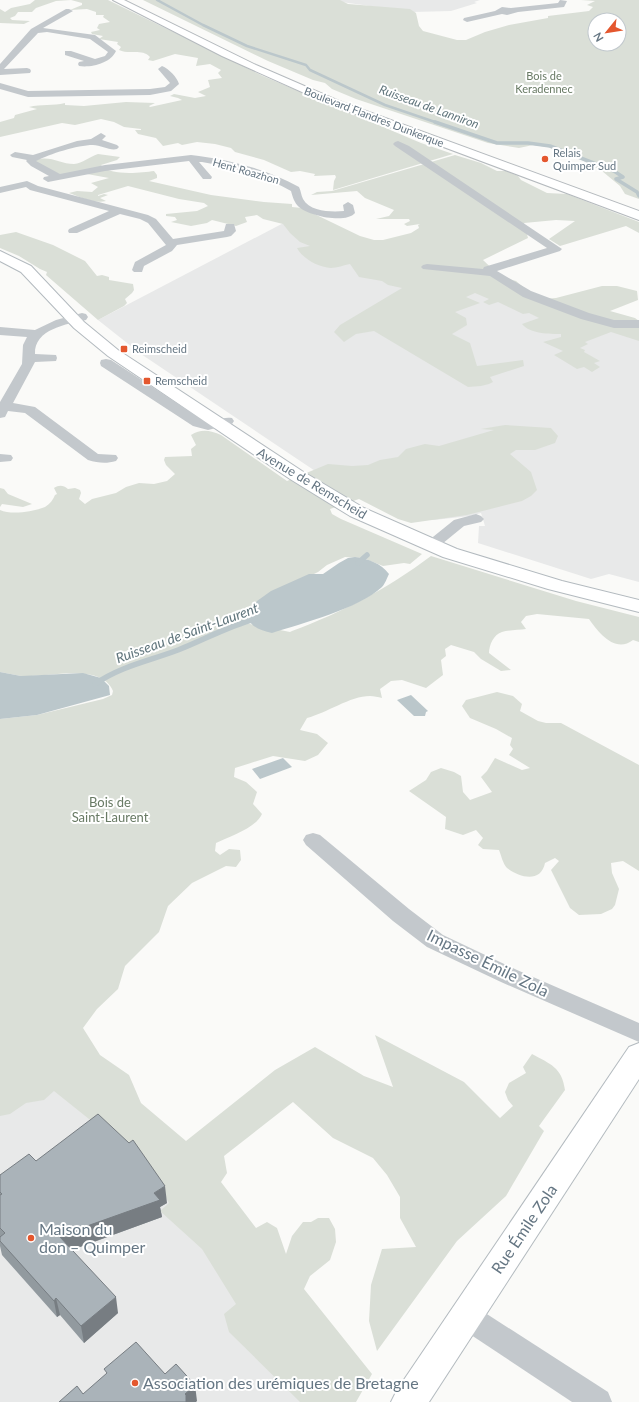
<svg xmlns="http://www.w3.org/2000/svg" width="639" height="1402" viewBox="0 0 639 1402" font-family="Lato,sans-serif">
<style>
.built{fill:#e8e9e9}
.green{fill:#dadfd7;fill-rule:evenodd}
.water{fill:#bbc7cb}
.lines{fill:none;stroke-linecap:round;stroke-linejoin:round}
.stream-far2{stroke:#bbc7cb;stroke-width:2.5}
.stream-far1{stroke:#bbc7cb;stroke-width:3.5}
.stream{stroke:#bbc7cb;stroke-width:5.5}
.secondary-casing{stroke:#b3babf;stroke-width:2}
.primary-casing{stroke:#b5babe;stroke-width:2}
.street{fill:#c3c8cc;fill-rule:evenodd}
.secondary{fill:#fff;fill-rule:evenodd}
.primary{fill:#fff;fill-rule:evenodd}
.wall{fill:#929a9f}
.shaded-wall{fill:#777d82}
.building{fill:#aab3b9;stroke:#777d82}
.poi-dot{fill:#e4572e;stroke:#fff;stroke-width:1.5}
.labels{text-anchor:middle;stroke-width:4;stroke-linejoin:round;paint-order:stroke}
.far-park-label{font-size:11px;fill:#687a64;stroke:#fff}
.far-street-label{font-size:11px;fill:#657683;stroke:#fff}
.far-poi-label{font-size:11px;fill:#657683;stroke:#fff;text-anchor:start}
.far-water-label{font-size:12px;font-style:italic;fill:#60757c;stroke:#fff}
.street-label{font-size:13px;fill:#657683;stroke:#fff}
.park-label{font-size:13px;fill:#687a64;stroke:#fff}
.water-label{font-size:14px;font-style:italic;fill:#60757c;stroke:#fff}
.near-street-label{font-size:16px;fill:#657683;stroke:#fff}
.near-poi-label{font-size:16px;fill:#657683;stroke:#fff;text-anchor:start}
</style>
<rect width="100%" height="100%" fill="#fafaf8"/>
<!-- built -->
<g class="built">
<polygon points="327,0 480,0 474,2 477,3 451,11 413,12"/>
<polygon points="293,218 361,253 639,326 639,582 609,574 591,579 478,543 479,526 485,526 481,513 470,516 434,520 415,519 345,491 141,354 98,320"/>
<polygon points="0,1040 41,1045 355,1402 0,1402"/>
</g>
<!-- green -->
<g class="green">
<path d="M 35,0 L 108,0 L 263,76 L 421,143 L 453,154 L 333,190 L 334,181 L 336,177 L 335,175 L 314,176 L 315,174 L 300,171 L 291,172 L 264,160 L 235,152 L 231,148 L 215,144 L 197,142 L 182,145 L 178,143 L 163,146 L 156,138 L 138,134 L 135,130 L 141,130 L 141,129 L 124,127 L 114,122 L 101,119 L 75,125 L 62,123 L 0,137 L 0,122 L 14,118 L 15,115 L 37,109 L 29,107 C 41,104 53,106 65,103 L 65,105 L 84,106 L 126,102 L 155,103 L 149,106 L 150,107 L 182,100 L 178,98 L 170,96 L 174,94 L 195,98 L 206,96 L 198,92 L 210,87 L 208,80 L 222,78 L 218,73 L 221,70 L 210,64 L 196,66 L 198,58 L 175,54 L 153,61 L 148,60 L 150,57 C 142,48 129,55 119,50 L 121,47 L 117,44 L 118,42 L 99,39 L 103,36 L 92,34 L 91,32 L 100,30 L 97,28 L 99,24 L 110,22 L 103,17 L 104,15 L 96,15 L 96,12 L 87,9 L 70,10 L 82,5 L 82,3 L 71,0 L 56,1 L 36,8 L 32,12 L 18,12 L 15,16 L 10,18 L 12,20 L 30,21 L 24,24 L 0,23 L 0,9 L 5,12 L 11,8 L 30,4 Z"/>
<path d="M 143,0 L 340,0 L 348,4 L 410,9 L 416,13 L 419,26 L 423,31 L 457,40 L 466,40 L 485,32 L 509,25 L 548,18 L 548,16 L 589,11 L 593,7 L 587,5 L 595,1 L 581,0 L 639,0 L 639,199 L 625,194 L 620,186 L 602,171 L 582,160 L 548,147 L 533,145 L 519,148 L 488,143 L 356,99 L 332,89 L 325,83 L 313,80 L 268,61 ZM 595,20 L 619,20 L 619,44 L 595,44 Z"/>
<path d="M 98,154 L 120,157 L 117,160 L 101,165 C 109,176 140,173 154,171 L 157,175 L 157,178 L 149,181 L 211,195 L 264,202 L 292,204 L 292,207 L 302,208 L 360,236 L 374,240 L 383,240 L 411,233 L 419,228 L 418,225 L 420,224 L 407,226 L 404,224 L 410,221 L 409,219 L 376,219 L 389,216 L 394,210 L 365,198 L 357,191 L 311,195 L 317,192 L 332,191 L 455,155 L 481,163 L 497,171 L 506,171 L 518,176 L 521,180 L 547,193 L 567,194 L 639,222 L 639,233 L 626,226 L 560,246 L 549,239 L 575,221 L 556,220 L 524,223 L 528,238 L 483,260 L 501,277 L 516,281 L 528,291 L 544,299 L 556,298 L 602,286 L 617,286 L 637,291 L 638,300 L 610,311 L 635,318 L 639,321 L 639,341 L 611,332 L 585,342 L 588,344 L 580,348 L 585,350 L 584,352 L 600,361 L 594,363 L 600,367 L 592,372 L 584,367 L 577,369 L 554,355 L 563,351 L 543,342 L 561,337 L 561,334 C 550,334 530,334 522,324 L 539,318 L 529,313 L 523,314 L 498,302 L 489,305 L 483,302 L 489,299 L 475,293 L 466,297 L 480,303 L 455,312 L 466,318 L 467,325 L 452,334 L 470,343 L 477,366 L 523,360 L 524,366 L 490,377 L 493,382 L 489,384 L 481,386 L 468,387 L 374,331 L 356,334 L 344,342 L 334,332 L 340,325 L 402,288 L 388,285 L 382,281 L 359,277 L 350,264 C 344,265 337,268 331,268 C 318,267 303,259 297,248 L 310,246 L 300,242 L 290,233 L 283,224 L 263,219 L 257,215 L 245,217 L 247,222 L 236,226 L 212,220 L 207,223 L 191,226 L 171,222 L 177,220 L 175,217 L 166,216 L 166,214 L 197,211 L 208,206 L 204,203 L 179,199 L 128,186 L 98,195 L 98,196 L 104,194 L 108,195 L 100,198 L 106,201 C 94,204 80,197 69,193 L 77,191 L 92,192 L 98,187 L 91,183 L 109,178 L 87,174 L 61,175 L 35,162 L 36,160 C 50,155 60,164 74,164 C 83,163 89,157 98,154 Z"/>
<polygon points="16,232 53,245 85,261 97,276 102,275 109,277 109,280 133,284 134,290 132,293 125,299 127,303 124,306 98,320 46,275 47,272 40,269 19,256 0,248 0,235"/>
<path d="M 505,425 L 551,428 L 558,436 L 555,443 L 535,450 L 516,450 L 510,454 L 531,472 L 537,490 L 531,496 L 522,501 L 467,515 L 411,523 L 398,519 L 359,499 L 330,509 L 332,514 L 341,519 L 422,554 L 410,564 L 404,563 L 383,566 L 363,558 L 345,557 L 327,565 L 318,572 L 262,600 L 245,613 L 245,623 L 290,632 L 292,631 C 343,612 387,589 431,556 L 576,601 L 639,617 L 639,642 L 633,640 C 615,654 598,632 589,619 L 537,614 L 526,616 L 521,622 L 526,629 C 519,630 508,630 502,632 C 494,634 489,645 489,653 L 511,670 L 501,671 L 481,659 L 474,652 L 451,645 L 445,649 L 446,656 L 441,660 L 443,675 L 426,688 L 402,680 L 391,681 L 380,689 L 382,698 C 378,697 374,696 370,696 C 350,696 327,713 307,718 L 300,730 L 317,734 L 328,743 L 318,755 L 305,761 L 273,756 L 235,768 L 234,777 L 246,782 L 257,792 L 253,804 L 262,814 C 256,828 230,836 216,843 L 215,851 L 220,855 L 229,849 L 240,850 L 241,860 L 236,867 L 226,866 L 192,883 L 168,906 L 159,932 L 125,966 L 118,989 L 97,1009 L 83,1028 L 100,1055 L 129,1075 L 141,1103 L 186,1141 L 275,1070 L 315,1047 L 364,1076 L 393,1087 L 375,1035 L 464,1082 L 500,1118 L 513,1106 L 508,1100 L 505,1092 L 509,1083 L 526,1073 L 523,1067 L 532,1054 C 550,1064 562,1067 565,1090 L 539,1126 L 544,1131 L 506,1196 L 457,1241 L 377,1351 L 369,1321 L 371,1285 L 382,1249 L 416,1247 L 400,1218 L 400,1197 L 387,1175 L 373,1158 L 333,1138 L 293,1102 L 224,1156 L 227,1173 L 221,1182 L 256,1228 L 267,1222 L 277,1228 L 286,1254 L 292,1236 L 303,1222 L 311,1222 L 318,1218 L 329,1218 L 335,1229 L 336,1242 L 330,1260 L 310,1276 L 304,1289 L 372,1374 L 356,1402 L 300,1402 L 229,1332 L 224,1314 L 236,1304 L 202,1249 L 160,1211 L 169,1203 L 158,1184 L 99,1127 L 54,1091 L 44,1100 L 26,1103 L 10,1114 L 0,1116 L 0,719 L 37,715 L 103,699 L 112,695 L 113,691 C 101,662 46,678 21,676 C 14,675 7,673 0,672 L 0,510 C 11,515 33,512 45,507 C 50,504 53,500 55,495 L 57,494 L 54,488 C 59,485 63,485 68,489 L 75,488 L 80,490 L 81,493 L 79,499 L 85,504 L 92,499 L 116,493 L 126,487 L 139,483 L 154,484 L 167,481 L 175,474 L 166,465 L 164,460 L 165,457 L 192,456 L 191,449 L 196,445 L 191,435 C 202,428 211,431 221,435 L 287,481 L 328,464 L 352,466 L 368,465 L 380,460 L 398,457 L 406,449 L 425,444 L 439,446 L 494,430 L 481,429 Z"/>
<polygon points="0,488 4,489 8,494 32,504 23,507 2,504 0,507"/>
<path d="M 497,692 L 513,696 L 522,704 L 520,711 L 538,721 L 546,723 L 561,723 L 639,765 L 639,871 L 623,861 L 611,863 L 612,873 L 619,889 L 615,905 L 612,909 L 601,914 L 579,915 L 570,908 L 551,870 L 559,861 L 555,858 L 545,863 C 541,883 520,878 507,868 C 503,864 501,855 499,850 L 483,849 L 478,845 L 483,838 L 476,830 L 463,835 L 445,829 L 446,817 L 409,791 L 426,780 L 431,772 L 441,768 L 454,772 L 461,776 L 463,792 L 470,800 L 492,792 L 481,777 L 487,771 L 495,758 L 522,770 L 530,768 L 509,755 L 513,749 L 510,745 L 512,738 L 496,729 L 470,718 L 462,706 L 466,700 Z"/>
</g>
<!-- water -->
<g class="water">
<path d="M 355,557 C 368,559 381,563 389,574 C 387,578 385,584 382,587 C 358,609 303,623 272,633 C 261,631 251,627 247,617 L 257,601 L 271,591 L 309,574 L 323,574 L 339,563 L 348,558 Z"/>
<polygon points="0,672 21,676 83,673 101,678 109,686 110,695 37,715 0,719"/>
<polygon points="411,695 428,711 426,712 425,716 414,716 397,700"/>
<polygon points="283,758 292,767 260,779 252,769"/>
</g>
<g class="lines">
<!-- stream-far2 -->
<polyline class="stream-far2" points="157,0 203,25 247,46 306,65 310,70 385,105 438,123"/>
<!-- stream-far1 -->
<polyline class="stream-far1" points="435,122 497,143 528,143 550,146 614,171 623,177 616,179 637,192 639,196"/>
<!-- stream -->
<g class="stream">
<polyline points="358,563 367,555"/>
<path d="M 95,684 C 121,666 149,661 178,650 C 204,640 228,626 255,619"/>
</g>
<defs>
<g id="secondary">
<polygon points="0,251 31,266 84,322 118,350 302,471 364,508 457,549 562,581 639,600 639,612 548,589 443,557 350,516 290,479 108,356 74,328 21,272 0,261"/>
<polygon points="639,1043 639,1079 429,1402 391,1402 397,1390 629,1047"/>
</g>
<polygon id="primary" points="113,0 124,0 256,65 339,101 639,211 639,220 331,105 222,56"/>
</defs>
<!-- secondary casing -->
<use href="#secondary" class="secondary-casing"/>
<!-- primary casing -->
<use href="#primary" class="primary-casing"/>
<!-- street -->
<g class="street">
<polygon points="560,0 567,1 564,7 518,12 507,15 502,14 467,22 463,20 464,18 495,11 502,7 511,8 558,3"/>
<path d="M 66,9 L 69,9 L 73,11 L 43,28 L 95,35 L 116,51 C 111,63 91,68 79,66 L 78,64 L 79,62 L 84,61 L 65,55 L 65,51 L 71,51 L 95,59 L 105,56 L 108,52 L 90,39 L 47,32 L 38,33 L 4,69 L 27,68 L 30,69 L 31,71 L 30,73 L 0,75 L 0,64 L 31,29 Z"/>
<path d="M 162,66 C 169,69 177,77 179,84 L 171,91 L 150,95 L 28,97 L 0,89 L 0,83 L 28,91 L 150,89 L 165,87 L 170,83 L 158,69 Z"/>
<path d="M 101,133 L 106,136 L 102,140 L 117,145 L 119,147 L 117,149 C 110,151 101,145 93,145 C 77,145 50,154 36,161 L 60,174 L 105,165 L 191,155 C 227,159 267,169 299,187 C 301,191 301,195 303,199 C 310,212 332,212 344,211 L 343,205 L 348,202 L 353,205 L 355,213 C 346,224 309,216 299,207 C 294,202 293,198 291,191 C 264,175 232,167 202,162 L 199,162 L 212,177 L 211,179 L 203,179 L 189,161 L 105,171 L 48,182 L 43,179 L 44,177 L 49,176 L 31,166 L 26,161 L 27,160 L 12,157 L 10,155 L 15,152 L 33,155 L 77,141 L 91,139 Z"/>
<polygon points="398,141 409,146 562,249 560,251 497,271 531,291 589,313 614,320 639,320 639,328 614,328 581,319 523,297 490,276 423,269 421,267 423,265 427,264 483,269 484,267 547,248 395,146 393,144 395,142"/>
<polygon points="27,181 38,186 148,215 156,219 173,239 224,231 226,224 234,224 236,231 231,236 227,237 177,245 172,251 144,266 142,272 134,272 132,270 135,262 166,245 148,223 140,219 120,214 77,233 69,233 68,231 69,229 109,211 30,190 26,187 0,193 0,187"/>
<path d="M 82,313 L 86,314 L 88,317 L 86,320 C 67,324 34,329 35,354 L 56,355 L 57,358 L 56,361 L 35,362 L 13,403 L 35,407 L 98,454 L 116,455 L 118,458 L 116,461 C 106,464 98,463 88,460 L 25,413 L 8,411 L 5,417 L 0,418 L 0,402 L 22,364 L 23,345 L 27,337 L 0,335 L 0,327 L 35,330 L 56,320 Z"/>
<path d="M 106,359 L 111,360 L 203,420 C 213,423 222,416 232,418 L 234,421 L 232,424 L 208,430 L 193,426 L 101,366 L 100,363 L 101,360 Z"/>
<polygon points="0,454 11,455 13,458 11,461 0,462"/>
<polygon points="476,514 481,516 484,519 481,522 464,526 437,548 431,550 425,548 423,545 454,520"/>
<polygon points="313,833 320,835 409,909 443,935 517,970 639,1023 639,1042 501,982 427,947 393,921 306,845 303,840 306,835"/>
<polygon points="466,1303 476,1307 608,1392 612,1402 572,1402 456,1325 452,1316 456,1307"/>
</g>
<!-- secondary -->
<use href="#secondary" class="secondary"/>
<!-- primary -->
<use href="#primary" class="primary"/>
</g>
<!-- wall -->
<polygon class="wall" points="36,1161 167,1203 160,1207 162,1217 72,1250 118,1313 84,1343 60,1315 57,1317 2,1255 0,1246 0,1175"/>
<!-- shaded-wall -->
<g class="shaded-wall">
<polygon points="165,1186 167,1203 160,1207 162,1217 63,1253 59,1236 154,1193"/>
<polygon points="116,1297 118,1313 84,1343 81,1326"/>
<polygon points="56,1298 60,1315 57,1317 54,1301"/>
<polygon points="195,1385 197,1401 196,1402 186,1402 185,1394"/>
</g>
<!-- building -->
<g class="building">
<polygon points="98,1114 129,1143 133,1140 165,1186 154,1193 160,1200 59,1236 116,1297 81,1326 56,1298 54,1301 0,1241 0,1237 5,1233 0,1228 0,1195 2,1194 0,1192 0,1175 29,1154 36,1161"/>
<polygon points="136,1342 165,1374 176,1364 195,1385 185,1394 186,1395 186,1402 59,1402 77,1386 83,1394 107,1373 104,1369"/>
</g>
<!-- markers -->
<g class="poi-dot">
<circle cx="545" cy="159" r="4"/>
<rect x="120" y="345" width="8" height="8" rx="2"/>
<rect x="143" y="377" width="8" height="8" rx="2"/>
<circle cx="31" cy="1238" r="4"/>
<circle cx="135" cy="1383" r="4"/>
</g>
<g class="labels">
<!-- far-park labels -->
<g class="far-park-label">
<text x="544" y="80">Bois de<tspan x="544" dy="13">Keradennec</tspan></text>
</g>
<!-- far-street labels -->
<g class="far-street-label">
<text transform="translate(374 117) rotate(21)" y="4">Boulevard Flandres Dunkerque</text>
<text transform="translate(246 171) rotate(16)" y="4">Hent Roazhon</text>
</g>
<!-- far-poi labels -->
<g class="far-poi-label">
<text x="553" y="157">Relais<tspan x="553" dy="13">Quimper Sud</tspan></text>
<text x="132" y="353">Reimscheid</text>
<text x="155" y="385">Remscheid</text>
</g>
<!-- far-water labels -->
<g class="far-water-label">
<text transform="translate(429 107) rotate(20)" y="4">Ruisseau de Lanniron</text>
</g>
<!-- street labels -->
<g class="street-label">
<text transform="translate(312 483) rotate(31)" y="5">Avenue de Remscheid</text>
</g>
<!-- park labels -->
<g class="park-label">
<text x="110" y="807">Bois de<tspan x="110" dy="15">Saint-Laurent</tspan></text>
</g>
<!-- water labels -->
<g class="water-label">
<text transform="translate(187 633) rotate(-20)" y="5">Ruisseau de Saint-Laurent</text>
</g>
<!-- near-street labels -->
<g class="near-street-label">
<text transform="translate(488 963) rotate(26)" y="6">Impasse Émile Zola</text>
<text transform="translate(524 1229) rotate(-56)" y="6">Rue Émile Zola</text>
</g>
<!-- near-poi labels -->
<g class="near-poi-label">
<text x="39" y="1235">Maison du<tspan x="39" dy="18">don – Quimper</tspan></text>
<text x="143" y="1389">Association des urémiques de Bretagne</text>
</g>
</g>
<!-- north arrow -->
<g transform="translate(607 32) rotate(240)"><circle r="19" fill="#ffffff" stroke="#c1c8cd"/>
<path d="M0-3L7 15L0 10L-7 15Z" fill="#e4572e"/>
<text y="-6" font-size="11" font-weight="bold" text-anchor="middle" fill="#657683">N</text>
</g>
</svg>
